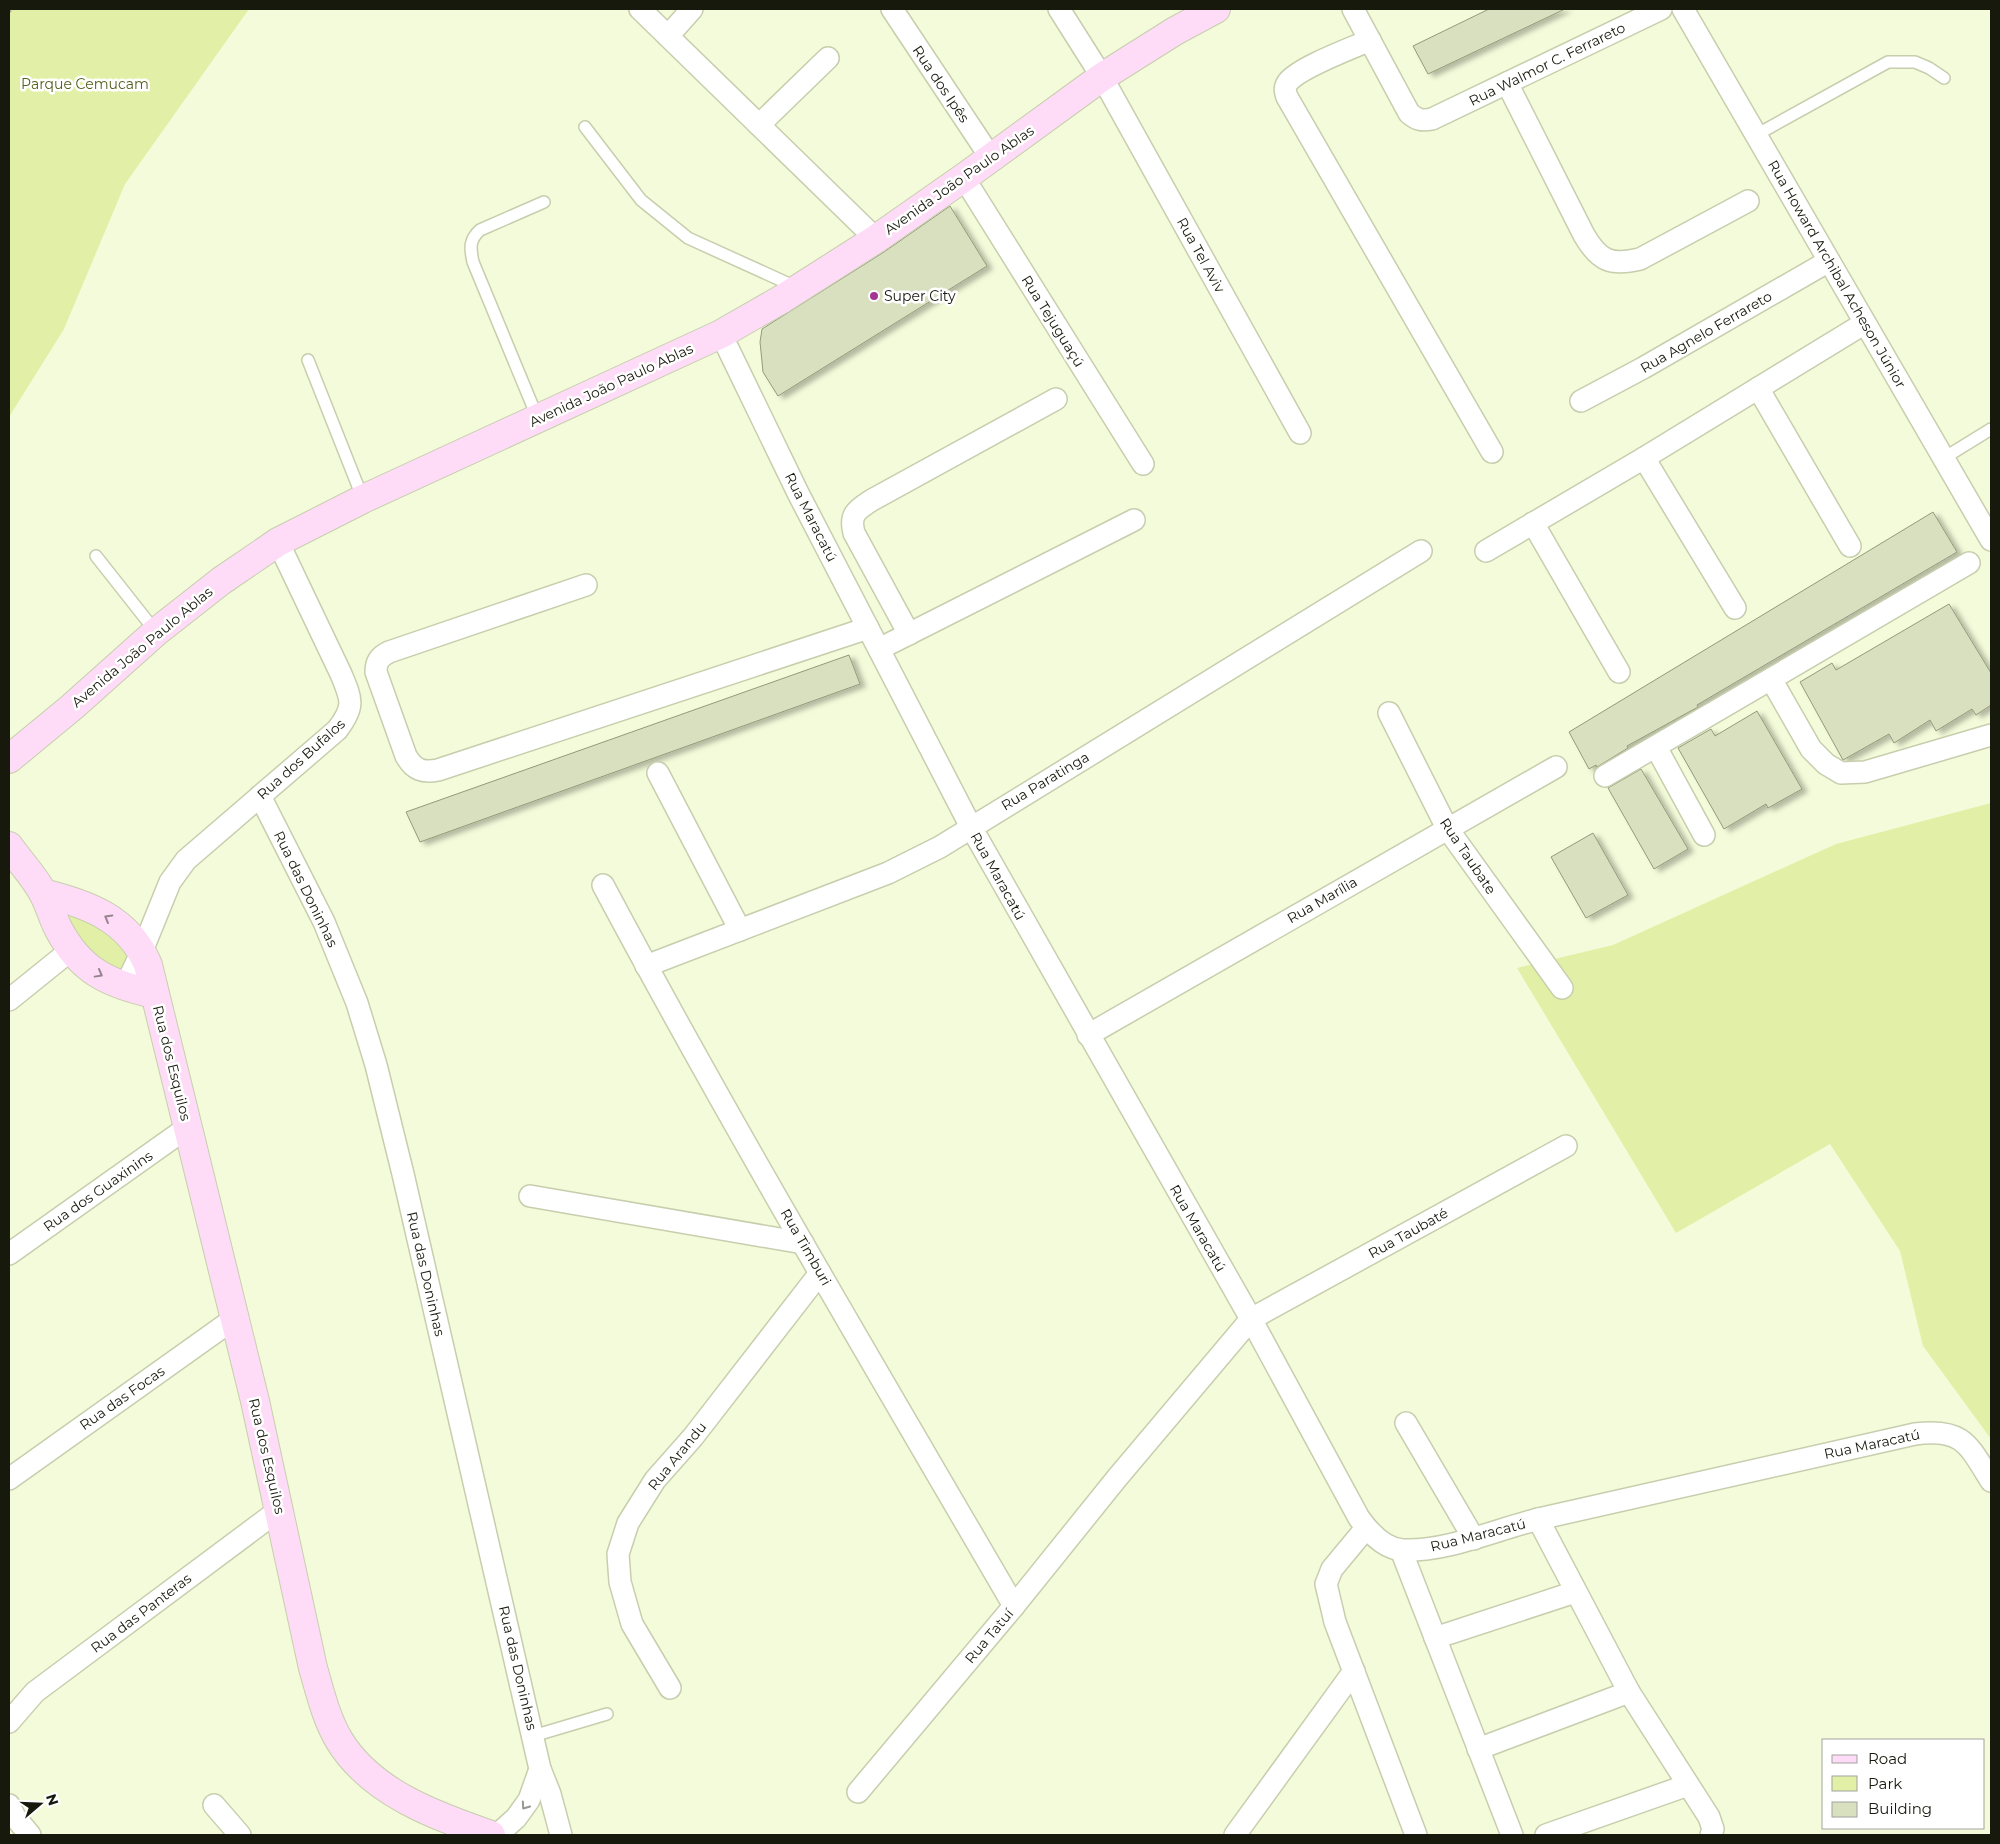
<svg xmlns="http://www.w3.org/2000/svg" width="2000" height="1844" viewBox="0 0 2000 1844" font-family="Montserrat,sans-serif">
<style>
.green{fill:#e1f0a6}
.building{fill:#d9e0bf;stroke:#939a7b;filter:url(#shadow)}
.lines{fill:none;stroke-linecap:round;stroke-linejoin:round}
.lane-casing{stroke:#c7cead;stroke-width:14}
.street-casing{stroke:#c7cead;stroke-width:24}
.secondary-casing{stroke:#c7cead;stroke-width:30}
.path{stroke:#a7ac92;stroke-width:3;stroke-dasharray:2.5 2.5;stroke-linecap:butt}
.lane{stroke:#fff;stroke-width:11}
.street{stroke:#fff;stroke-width:21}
.secondary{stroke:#fedcf7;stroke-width:28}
.oneway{stroke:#96848e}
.oneway2{stroke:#979892}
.poi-dot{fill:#a53592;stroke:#fff;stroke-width:2}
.labels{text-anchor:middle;stroke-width:5;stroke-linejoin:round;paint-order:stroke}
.street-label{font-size:14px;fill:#17190d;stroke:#fff}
.park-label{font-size:14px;fill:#545e1e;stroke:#fff}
.poi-label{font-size:14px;fill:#17190d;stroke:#fff;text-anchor:start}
</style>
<defs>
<filter id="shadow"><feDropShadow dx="5.5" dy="3" stdDeviation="2.5" flood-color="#0004"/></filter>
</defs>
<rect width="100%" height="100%" fill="#f4fbda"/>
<!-- green -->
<g class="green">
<polygon points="9,9 249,9 125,184 64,329 9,417"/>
<polygon points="1991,803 1991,1439 1923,1346 1900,1251 1830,1144 1676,1233 1517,968 1613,945 1836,844"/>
<polygon points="75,913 82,914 130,950 125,968 119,970 107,970 66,924 70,916"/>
</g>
<!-- building -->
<g class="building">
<polygon points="1489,9 1565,9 1428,74 1413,46"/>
<polygon points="950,206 987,266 778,396 763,372 760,342 762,329 884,252"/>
<polygon points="1933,512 1957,552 1697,705 1698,707 1627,746 1628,748 1597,767 1596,765 1589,769 1569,732"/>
<polygon points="1949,604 1991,673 1991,705 1976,715 1972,709 1936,731 1930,720 1894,743 1889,734 1843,760 1800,682 1832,663 1836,670"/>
<polygon points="849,655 860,684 420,842 406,812"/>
<polygon points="1757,711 1802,789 1768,808 1766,804 1724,829 1678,748 1711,729 1715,736"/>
<polygon points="1641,769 1688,849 1654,869 1608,788"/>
<polygon points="1593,833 1628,895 1586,918 1551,857"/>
</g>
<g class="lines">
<defs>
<g id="lane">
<polyline points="585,127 641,200 688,238 798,288"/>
<polyline points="1756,135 1888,62 1915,62 1929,68 1944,78"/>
<polyline points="308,360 363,499"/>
<path d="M 538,419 L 473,262 C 470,248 469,240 480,230 L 544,202"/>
<polyline points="1944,458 1991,429"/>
<polyline points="96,556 156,632"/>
<polyline points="533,1736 607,1714"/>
</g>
<g id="street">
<polyline points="640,9 876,239"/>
<polyline points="892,9 991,158"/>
<polyline points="1059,9 1102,77 1300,433"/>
<path d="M 1353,9 L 1409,113 C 1417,120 1422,121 1432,119 L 1661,9"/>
<polyline points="1683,9 1991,540"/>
<polyline points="668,36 692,9"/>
<path d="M 1370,40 C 1350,49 1300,67 1288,82 C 1284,88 1285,91 1287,97 L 1492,452"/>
<path d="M 1507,83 L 1584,235 C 1599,261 1611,266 1640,259 L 1748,201"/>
<polyline points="759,125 828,58"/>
<polyline points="964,178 1143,464"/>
<path d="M 721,334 L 798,493 L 971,827 L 1251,1319 L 1359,1518 C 1369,1532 1385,1549 1403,1550 C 1448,1552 1499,1528 1543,1518 C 1667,1490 1791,1462 1915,1434 C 1963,1428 1968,1444 1991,1481"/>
<polyline points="1758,388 1850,546"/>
<polyline points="1581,401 1643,368 1829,261"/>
<polyline points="1644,458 1735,608"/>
<polyline points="1533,523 1619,672"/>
<polyline points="1486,551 1644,458 1865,323"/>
<path d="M 586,585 L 389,652 C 379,657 376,662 376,672 L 406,756 C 414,770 423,773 438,770 L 868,628"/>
<path d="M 909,634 L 854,533 C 849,514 857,510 872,500 L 1056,399"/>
<polyline points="879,649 1134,520"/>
<polyline points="1771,679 1811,749 1826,764 1841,773 1865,772 1991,735"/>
<polyline points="1389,713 1447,828 1562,988"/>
<polyline points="1656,747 1704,835"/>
<polyline points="658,773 740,930"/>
<polyline points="1605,776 1969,563"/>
<polyline points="260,796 324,922 357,1003 376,1065 403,1174 540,1769 550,1794 561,1835"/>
<path d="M 603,885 C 733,1129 875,1367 1014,1606"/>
<polyline points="646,966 888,873 940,847 1421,551"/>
<path d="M 125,987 L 142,951 L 170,882 L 186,860 L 337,730 C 355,707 352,700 341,674 L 278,542"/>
<polyline points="9,1000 71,950"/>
<polyline points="1088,1035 1556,767"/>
<polyline points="530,1196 803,1243"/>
<polyline points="9,1254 188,1127"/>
<polyline points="1406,1423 1474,1539"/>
<polyline points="9,1479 235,1318"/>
<polyline points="1538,1519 1629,1692 1709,1817 1713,1829 1711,1835"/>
<polyline points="1366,1528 1332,1569 1326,1584 1335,1622 1416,1835"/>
<polyline points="1401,1550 1512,1835"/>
<polyline points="1435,1638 1575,1592"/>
<polyline points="670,1688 632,1624 620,1582 618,1554 628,1523 655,1480 693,1437 820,1273"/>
<polyline points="9,1722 35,1692 279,1510"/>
<polyline points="1478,1749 1629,1692"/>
<polyline points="858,1792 1014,1606 1117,1478 1251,1319 1566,1146"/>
<polyline points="9,1805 15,1817 30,1835"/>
<polyline points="214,1805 240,1835"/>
<polyline points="497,1835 516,1818 529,1800 540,1769"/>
<polyline points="1235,1835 1354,1671"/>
<polyline points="1546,1835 1688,1785"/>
</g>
<g id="secondary">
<polyline points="9,759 72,707 156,632 221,581 278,542 363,499 721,334 782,299 876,239 966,176 1102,77 1175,31 1216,9"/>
<path d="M 9,846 C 20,862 34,876 43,893 C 49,904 52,916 58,928 C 80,971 109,984 154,994"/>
<path d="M 43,893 C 88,904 129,919 148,965 L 255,1401 L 313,1668 C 320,1692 326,1718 339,1740 C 371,1793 436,1816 491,1835"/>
</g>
</defs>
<!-- lane casing -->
<use href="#lane" class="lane-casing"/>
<!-- street casing -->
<use href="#street" class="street-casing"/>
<!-- secondary casing -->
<use href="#secondary" class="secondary-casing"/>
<!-- path -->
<polyline class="path" points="9,12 12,9"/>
<!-- lane -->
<use href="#lane" class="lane"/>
<!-- street -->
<use href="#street" class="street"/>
<!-- secondary -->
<use href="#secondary" class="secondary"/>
</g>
<!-- one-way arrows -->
<defs><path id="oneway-chevron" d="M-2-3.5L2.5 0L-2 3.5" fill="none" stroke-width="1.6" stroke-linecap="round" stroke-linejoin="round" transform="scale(1.25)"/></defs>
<g class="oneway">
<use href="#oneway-chevron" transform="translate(108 918) rotate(-150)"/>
<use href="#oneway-chevron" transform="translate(99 974) rotate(29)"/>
</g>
<use class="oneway2" href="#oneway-chevron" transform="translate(525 1806) rotate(125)"/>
<!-- markers -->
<circle class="poi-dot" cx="874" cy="296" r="5"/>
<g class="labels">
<!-- street labels -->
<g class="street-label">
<text transform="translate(1547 64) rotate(-26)" y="5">Rua Walmor C. Ferrareto</text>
<text transform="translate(941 84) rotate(56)" y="5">Rua dos Ipês</text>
<text transform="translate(959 180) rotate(-35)" y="5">Avenida João Paulo Ablas</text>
<text transform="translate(1201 255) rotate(61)" y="5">Rua Tel Aviv</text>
<text transform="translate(1837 274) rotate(60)" y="5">Rua Howard Archibal Acheson Júnior</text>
<text transform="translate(1053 321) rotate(58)" y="5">Rua Tejuguaçú</text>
<text transform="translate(1706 332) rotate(-30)" y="5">Rua Agnelo Ferrareto</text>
<text transform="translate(611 385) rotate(-25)" y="5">Avenida João Paulo Ablas</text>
<text transform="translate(811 517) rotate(63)" y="5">Rua Maracatú</text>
<text transform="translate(142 647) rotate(-40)" y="5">Avenida João Paulo Ablas</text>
<text transform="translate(301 759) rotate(-42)" y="5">Rua dos Bufalos</text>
<text transform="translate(1045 781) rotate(-31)" y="5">Rua Paratinga</text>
<text transform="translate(1468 856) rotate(56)" y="5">Rua Taubate</text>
<text transform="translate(998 876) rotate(61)" y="5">Rua Maracatú</text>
<text transform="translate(306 889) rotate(64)" y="5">Rua das Doninhas</text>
<text transform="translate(1322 900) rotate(-30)" y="5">Rua Marília</text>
<text transform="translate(172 1063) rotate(76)" y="5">Rua dos Esquilos</text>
<text transform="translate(98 1191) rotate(-35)" y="5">Rua dos Guaxinins</text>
<text transform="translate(1198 1228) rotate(60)" y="5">Rua Maracatú</text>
<text transform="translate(1408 1233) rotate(-29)" y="5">Rua Taubaté</text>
<text transform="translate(806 1247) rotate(60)" y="5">Rua Timburi</text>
<text transform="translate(426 1274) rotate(77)" y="5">Rua das Doninhas</text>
<text transform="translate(122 1398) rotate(-35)" y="5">Rua das Focas</text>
<text transform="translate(1872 1444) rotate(-12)" y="5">Rua Maracatú</text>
<text transform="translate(267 1456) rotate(77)" y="5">Rua dos Esquilos</text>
<text transform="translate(677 1456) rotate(-51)" y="5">Rua Arandu</text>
<text transform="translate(1478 1535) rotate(-14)" y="5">Rua Maracatú</text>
<text transform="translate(141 1613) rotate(-37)" y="5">Rua das Panteras</text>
<text transform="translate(989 1636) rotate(-50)" y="5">Rua Tatuí</text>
<text transform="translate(518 1668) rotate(77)" y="5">Rua das Doninhas</text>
</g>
<!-- park labels -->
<g class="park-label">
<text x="85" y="89">Parque Cemucam</text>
</g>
<!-- poi labels -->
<g class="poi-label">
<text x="884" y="301">Super City</text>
</g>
</g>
<!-- border -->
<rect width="2000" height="1844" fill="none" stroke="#17190d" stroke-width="20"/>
<!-- legend -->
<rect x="1822" y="1739" width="162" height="90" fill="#ffffff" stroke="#a2a39e"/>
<rect x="1832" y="1755" width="25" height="8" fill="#fedcf7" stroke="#a2a39e"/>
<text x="1868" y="1764" font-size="15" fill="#17190d">Road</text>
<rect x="1832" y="1776" width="25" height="15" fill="#e1f0a6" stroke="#a2a39e"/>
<text x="1868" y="1789" font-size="15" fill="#17190d">Park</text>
<rect x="1832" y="1802" width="25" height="15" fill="#d9e0bf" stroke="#a2a39e"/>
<text x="1868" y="1814" font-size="15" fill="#17190d">Building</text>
<!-- north arrow -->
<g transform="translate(40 1804) rotate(71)" stroke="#ffffff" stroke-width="4" paint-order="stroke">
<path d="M0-4L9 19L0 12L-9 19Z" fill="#17190d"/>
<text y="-8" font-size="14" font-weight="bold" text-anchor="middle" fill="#17190d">N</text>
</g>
</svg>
